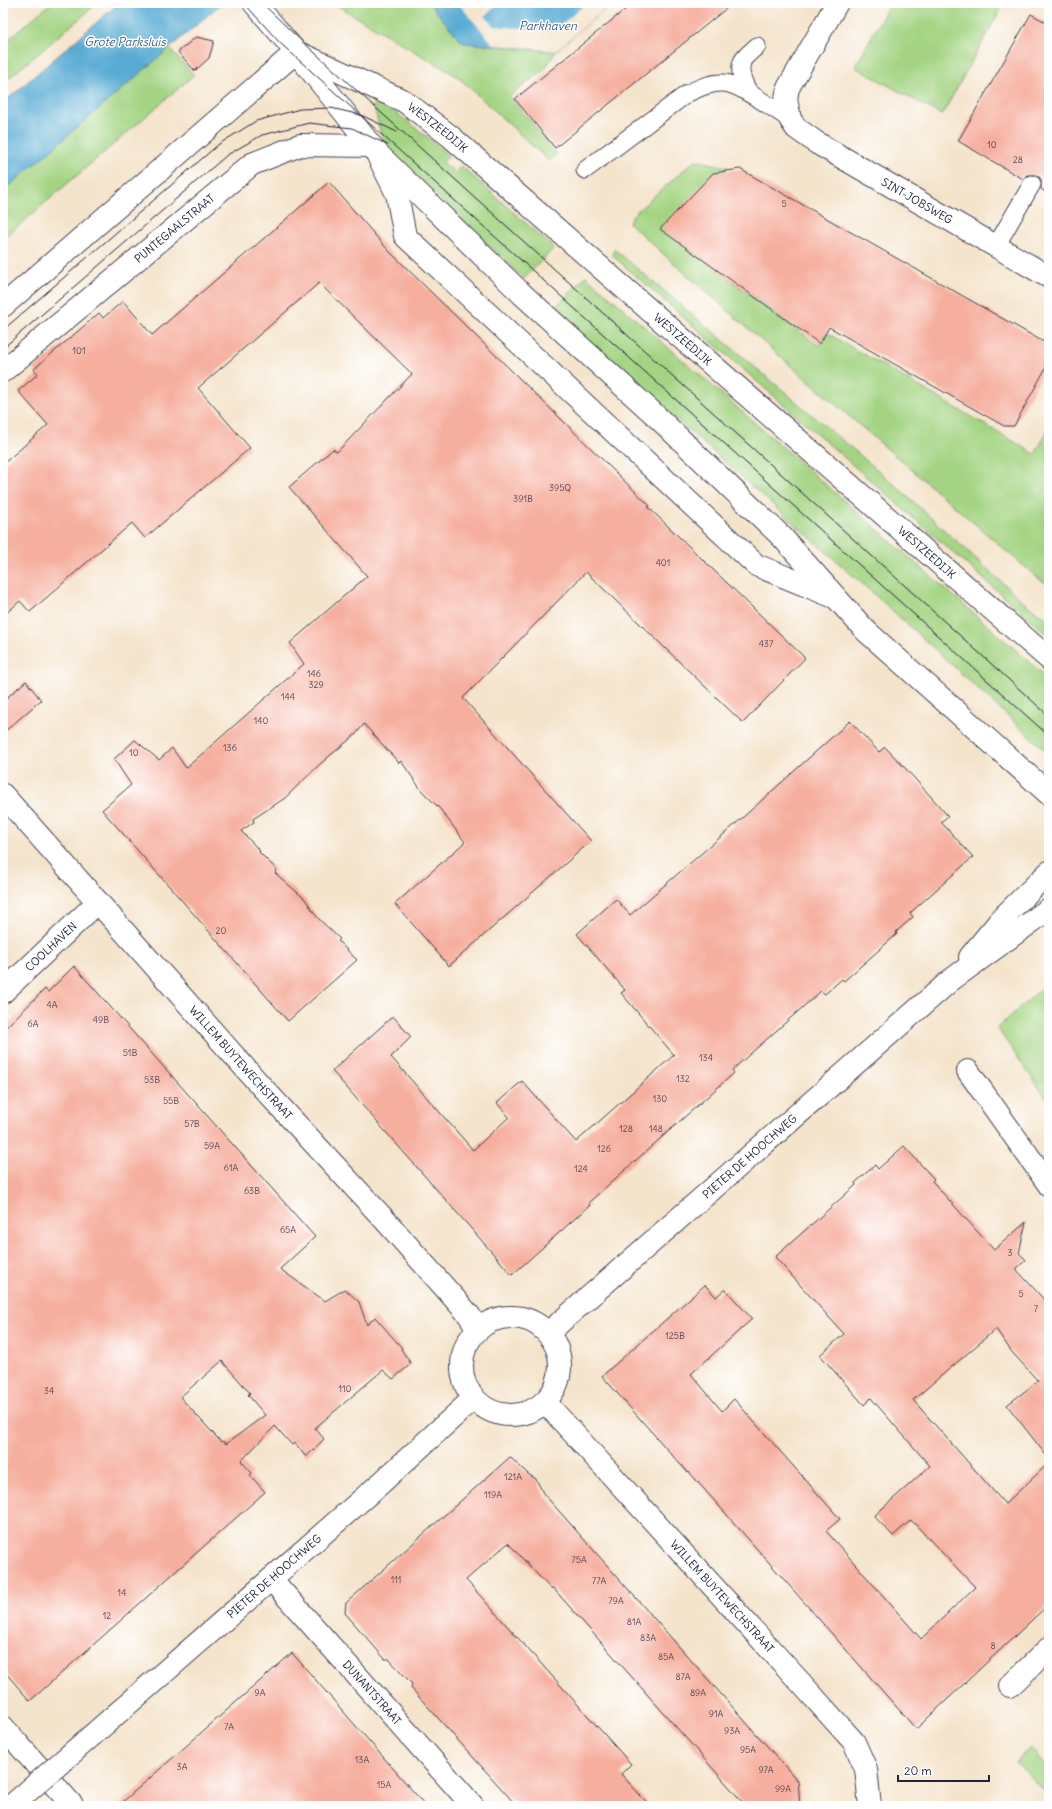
<svg xmlns="http://www.w3.org/2000/svg" width="1052" height="1809" viewBox="0 0 1052 1809" font-family="Delius,sans-serif">
<style>
.green{fill:#a4d483;stroke:#637b5f}
.water{fill:#58abd3;stroke:#3d6687}
.pier{fill:#f5e4cc}
.building{fill:#f6af9f;fill-rule:evenodd}
.lines{fill:none;stroke-linecap:round;stroke-linejoin:round}
.service-casing{stroke:#423f51;stroke-width:19}
.minor-casing{stroke:#423f51;stroke-width:24}
.tertiary-casing{stroke:#423f51;stroke-width:24}
.secondary-casing{stroke:#423f51;stroke-width:24}
.service{stroke:#fff;stroke-width:17}
.minor{stroke:#fff;stroke-width:22}
.tertiary{stroke:#fff;stroke-width:22}
.secondary{stroke:#fff;stroke-width:22}
.tram{stroke:#22223b;stroke-width:1}
.tertiary-bridge-casing{stroke:#423f51;stroke-width:24;stroke-linecap:butt}
.tertiary-bridge{stroke:#fff;stroke-width:22}
.labels{text-anchor:middle;stroke-width:3;stroke-linejoin:round;paint-order:stroke}
.number-label{font-size:9px;fill:#574554}
.street-label{font-size:11px;fill:#22223b;stroke:#fff}
.water-label{font-size:12px;font-style:italic;fill:#3a607f;stroke:#fff}
</style>
<rect width="100%" height="100%" fill="#fff"/>
<filter id="ink" filterUnits="userSpaceOnUse"><feTurbulence type="fractalNoise" baseFrequency=".025" numOctaves="2"/><feDisplacementMap in="SourceGraphic" scale="8" xChannelSelector="R" yChannelSelector="G"/><feConvolveMatrix kernelMatrix="1 2 1 2 8 2 1 2 1" color-interpolation-filters="sRGB"/></filter>
<filter id="wash" filterUnits="userSpaceOnUse"><feTurbulence type="fractalNoise" baseFrequency=".012" numOctaves="4" result="noise"/><feDisplacementMap in="SourceGraphic" scale="16" xChannelSelector="R" yChannelSelector="G"/><feGaussianBlur stdDeviation="0.9" result="paint"/><feColorMatrix in="noise" values="0 0 0 0 0 0 0 0 0 0 0 0 0 0 0 0 0 1.4 0 .05"/><feComposite in="paint" operator="in"/></filter>
<g filter="url(#wash)">
<rect width="100%" height="100%" fill="#f5e4cc"/>
<!-- green -->
<g class="green">
<polygon points="51,3 98,3 3,83 3,44"/>
<polygon points="333,3 429,3 463,43 556,51 544,70 510,96 557,154 549,161 458,77"/>
<polygon points="890,3 1004,3 942,115 855,67"/>
<polygon points="169,48 194,75 3,239 3,191"/>
<path d="M 372,99 C 400,114 425,134 449,156 L 443,162 L 455,173 L 461,166 L 554,248 L 524,279 L 384,145 Z"/>
<path d="M 695,160 L 728,167 L 663,230 L 819,346 L 827,333 L 1035,454 L 1049,428 L 1049,585 L 1039,579 C 902,461 763,344 629,223 L 633,215 Z"/>
<polygon points="614,249 886,477 1027,605 1049,620 1049,636 613,256"/>
<polygon points="586,276 1049,679 1049,751 1046,751 894,612 553,310"/>
<polygon points="1049,982 1049,1102 997,1028"/>
<polygon points="1030,1748 1049,1769 1049,1796 1016,1761"/>
</g>
<!-- water -->
<g class="water">
<polygon points="119,3 222,3 3,191 3,103"/>
<polygon points="429,3 612,3 556,51 463,43"/>
</g>
<!-- pier -->
<polygon class="pier" points="458,3 473,3 476,6 479,3 499,3 485,16 493,26 553,31 587,3 612,3 556,51 494,45"/>
<g id="blocks">
<!-- building -->
<g class="building">
<polygon points="633,3 733,3 555,148 515,99"/>
<polygon points="1031,14 1049,24 1049,194 1041,189 1041,179 1037,175 1027,175 1023,179 958,141"/>
<polygon points="196,37 214,41 209,58 195,71 178,52"/>
<polygon points="740,169 1049,345 1049,362 1014,426 1004,426 829,327 820,344 660,229 713,173"/>
<polygon points="329,182 388,250 650,506 648,507 805,658 743,723 586,572 463,698 591,841 449,966 395,904 465,842 440,809 422,791 401,761 399,763 364,724 356,734 320,764 285,798 253,819 254,822 241,831 260,851 259,852 277,870 275,873 305,899 318,918 340,939 338,941 357,960 288,1021 102,810 131,785 114,759 135,740 159,760 172,748 186,768 304,664 290,643 367,576 289,487 333,449 337,452 412,374 319,283 198,388 250,448 145,538 132,523 30,612 20,601 3,616 3,464 48,425 18,391 38,374 34,369 99,313 103,318 123,301 152,335"/>
<polygon points="26,681 41,700 3,733 3,701"/>
<polygon points="850,721 879,752 885,747 907,770 948,816 941,822 973,857 910,913 913,917 896,932 897,934 844,981 842,979 825,994 821,991 732,1070 734,1073 588,1203 590,1205 512,1275 332,1071 393,1016 411,1037 391,1057 473,1150 509,1117 497,1103 522,1081 576,1142 674,1055 621,993 625,990 577,934 616,899 630,915 731,828"/>
<path d="M 74,966 L 315,1237 L 280,1269 L 325,1301 L 345,1289 L 359,1302 L 367,1325 L 375,1317 L 402,1348 L 401,1349 L 411,1364 L 393,1379 L 383,1370 L 315,1428 L 324,1439 L 306,1457 L 295,1443 L 292,1445 L 275,1426 L 241,1461 L 252,1473 L 250,1475 L 265,1492 L 30,1701 L 3,1670 L 3,1030 L 45,989 L 48,992 ZM 222,1361 L 250,1393 L 248,1395 L 265,1415 L 226,1444 L 223,1441 L 221,1442 L 180,1397 Z"/>
<polygon points="904,1146 934,1179 932,1181 994,1250 1026,1222 1019,1253 1026,1260 1016,1269 1049,1305 1049,1459 1007,1405 1038,1381 1011,1351 996,1329 913,1400 1005,1504 1049,1463 1049,1604 916,1729 689,1472 688,1473 602,1376 705,1285 716,1297 725,1289 752,1319 691,1374 722,1411 734,1399 840,1519 826,1531 921,1639 975,1587 911,1520 893,1536 874,1516 930,1466 871,1398 864,1405 820,1355 844,1334 775,1257 856,1185 855,1183 875,1165 878,1169"/>
<polygon points="510,1457 528,1474 536,1479 543,1493 798,1781 800,1806 746,1806 553,1588 551,1589 508,1543 466,1580 631,1764 621,1774 650,1806 517,1806 411,1688 412,1684 389,1659 385,1659 345,1613 346,1603"/>
<polygon points="292,1653 426,1806 118,1806 235,1703"/>
</g>
</g>
</g>
<g filter="url(#ink)">
<use href="#blocks" fill-opacity="0" stroke="#423f51" stroke-width="1"/>
<g class="lines">
<defs>
<g id="service">
<path d="M 750,94 C 744,84 737,71 743,60 C 746,55 753,50 757,46"/>
<path d="M 585,170 L 688,93 C 699,88 712,82 724,83 C 741,84 774,110 790,119"/>
<polyline points="996,246 1032,184"/>
</g>
<g id="minor">
<path id="s1" d="M 837,3 L 788,88 L 786,99 L 790,119 L 796,128 L 817,143 L 1049,277"/>
<polyline points="378,156 397,194 405,236 756,565 834,597"/>
<path id="s2" d="M 3,795 L 261,1086 L 384,1219 L 469,1315 L 478,1329"/>
<path id="s3" d="M 3,992 L 98,902"/>
<polyline points="968,1071 1049,1185"/>
<path id="s4" d="M 545,1402 L 801,1683 L 854,1742 L 866,1769 L 870,1806"/>
<path id="s5" d="M 271,1579 L 473,1806"/>
<polyline points="1010,1686 1049,1648"/>
<polyline points="3,1727 73,1806"/>
</g>
<g id="tertiary">
<polyline points="970,957 1003,917 1049,872"/>
<circle cx="511" cy="1366" r="49"/>
<path id="s6" d="M 548,1333 L 951,980 L 1049,909"/>
<path id="s7" d="M 73,1752 L 381,1483 L 474,1398"/>
</g>
<g id="secondary">
<polyline points="254,3 296,52 377,153 522,294 653,413 782,537 865,630 1049,794"/>
<path id="s8" d="M 301,54 L 404,101 L 450,136 L 1049,659"/>
<polyline points="3,306 296,52"/>
<path id="s9" d="M 3,371 L 252,164 L 300,145 L 371,146"/>
</g>
</defs>
<!-- service casing -->
<use href="#service" class="service-casing"/>
<!-- minor casing -->
<use href="#minor" class="minor-casing"/>
<!-- tertiary casing -->
<use href="#tertiary" class="tertiary-casing"/>
<!-- secondary casing -->
<use href="#secondary" class="secondary-casing"/>
<!-- service -->
<use href="#service" class="service"/>
<!-- minor -->
<use href="#minor" class="minor"/>
<!-- tertiary -->
<use href="#tertiary" class="tertiary"/>
<!-- secondary -->
<use href="#secondary" class="secondary"/>
<!-- tram -->
<g class="tram">
<polyline points="244,3 280,43 1049,736"/>
<polyline points="262,3 293,33 1049,716"/>
<polyline points="3,330 219,144 256,121 300,109 331,108 361,115 397,132"/>
<polyline points="3,348 227,155 262,135 309,123 352,128 388,145"/>
</g>
<defs>
<polyline id="tertiary-bridge" points="11,1806 73,1752"/>
</defs>
<!-- tertiary-bridge casing -->
<use href="#tertiary-bridge" class="tertiary-bridge-casing"/>
<!-- tertiary-bridge -->
<use href="#tertiary-bridge" class="tertiary-bridge"/>
</g>
</g>
<g class="labels">
<!-- number labels -->
<g class="number-label">
<text x="992" y="148">10</text>
<text x="1018" y="163">28</text>
<text x="784" y="207">5</text>
<text x="79" y="354">101</text>
<text x="560" y="491">395Q</text>
<text x="523" y="502">391B</text>
<text x="663" y="566">401</text>
<text x="766" y="647">437</text>
<text x="314" y="677">146</text>
<text x="316" y="688">329</text>
<text x="288" y="700">144</text>
<text x="261" y="724">140</text>
<text x="230" y="751">136</text>
<text x="134" y="756">10</text>
<text x="221" y="934">20</text>
<text x="52" y="1008">4A</text>
<text x="101" y="1023">49B</text>
<text x="33" y="1027">6A</text>
<text x="130" y="1056">51B</text>
<text x="706" y="1061">134</text>
<text x="683" y="1082">132</text>
<text x="152" y="1083">53B</text>
<text x="660" y="1102">130</text>
<text x="171" y="1104">55B</text>
<text x="192" y="1127">57B</text>
<text x="626" y="1132">128</text>
<text x="656" y="1132">148</text>
<text x="212" y="1149">59A</text>
<text x="604" y="1152">126</text>
<text x="231" y="1171">61A</text>
<text x="581" y="1172">124</text>
<text x="252" y="1194">63B</text>
<text x="288" y="1233">65A</text>
<text x="1010" y="1256">3</text>
<text x="1021" y="1297">5</text>
<text x="1036" y="1312">7</text>
<text x="675" y="1339">125B</text>
<text x="345" y="1392">110</text>
<text x="49" y="1394">34</text>
<text x="513" y="1480">121A</text>
<text x="493" y="1498">119A</text>
<text x="579" y="1563">75A</text>
<text x="396" y="1583">111</text>
<text x="599" y="1584">77A</text>
<text x="122" y="1596">14</text>
<text x="616" y="1604">79A</text>
<text x="107" y="1619">12</text>
<text x="634" y="1625">81A</text>
<text x="648" y="1641">83A</text>
<text x="993" y="1649">8</text>
<text x="666" y="1660">85A</text>
<text x="683" y="1680">87A</text>
<text x="260" y="1696">9A</text>
<text x="698" y="1696">89A</text>
<text x="716" y="1717">91A</text>
<text x="229" y="1730">7A</text>
<text x="732" y="1734">93A</text>
<text x="748" y="1753">95A</text>
<text x="362" y="1763">13A</text>
<text x="182" y="1770">3A</text>
<text x="766" y="1773">97A</text>
<text x="384" y="1788">15A</text>
<text x="783" y="1792">99A</text>
</g>
<!-- street labels -->
<g class="street-label">
<text dy="4" stroke="none"><textPath href="#s8" startOffset="156">WESTZEEDIJK</textPath></text>
<text dy="4" stroke="none"><textPath href="#s1" startOffset="282">SINT-JOBSWEG</textPath></text>
<text dy="4" stroke="none"><textPath href="#s9" startOffset="223">PUNTEGAALSTRAAT</textPath></text>
<text dy="4" stroke="none"><textPath href="#s8" startOffset="480">WESTZEEDIJK</textPath></text>
<text dy="4" stroke="none"><textPath href="#s8" startOffset="804">WESTZEEDIJK</textPath></text>
<text dy="4" stroke="none"><textPath href="#s3" startOffset="66">COOLHAVEN</textPath></text>
<text dy="4" stroke="none"><textPath href="#s2" startOffset="358">WILLEM BUYTEWECHSTRAAT</textPath></text>
<text dy="4" stroke="none"><textPath href="#s6" startOffset="268">PIETER DE HOOCHWEG</textPath></text>
<text dy="4" stroke="none"><textPath href="#s7" startOffset="267">PIETER DE HOOCHWEG</textPath></text>
<text dy="4" stroke="none"><textPath href="#s4" startOffset="263">WILLEM BUYTEWECHSTRAAT</textPath></text>
<text dy="4" stroke="none"><textPath href="#s5" startOffset="152">DUNANTSTRAAT</textPath></text>
</g>
<!-- water labels -->
<g class="water-label">
<text x="548" y="30">Parkhaven</text>
<text x="125" y="46">Grote Parksluis</text>
</g>
</g>
<!-- margin -->
<rect width="1052" height="1809" fill="none" stroke="#fff" stroke-width="16"/>
<!-- scale -->
<path d="M898 1775v6h91v-6" fill="none" stroke="#22223b" stroke-width="2"/>
<text x="904" y="1775" font-size="12" fill="#22223b" stroke="#ffffff" stroke-width="3" paint-order="stroke">20 m</text>
</svg>
